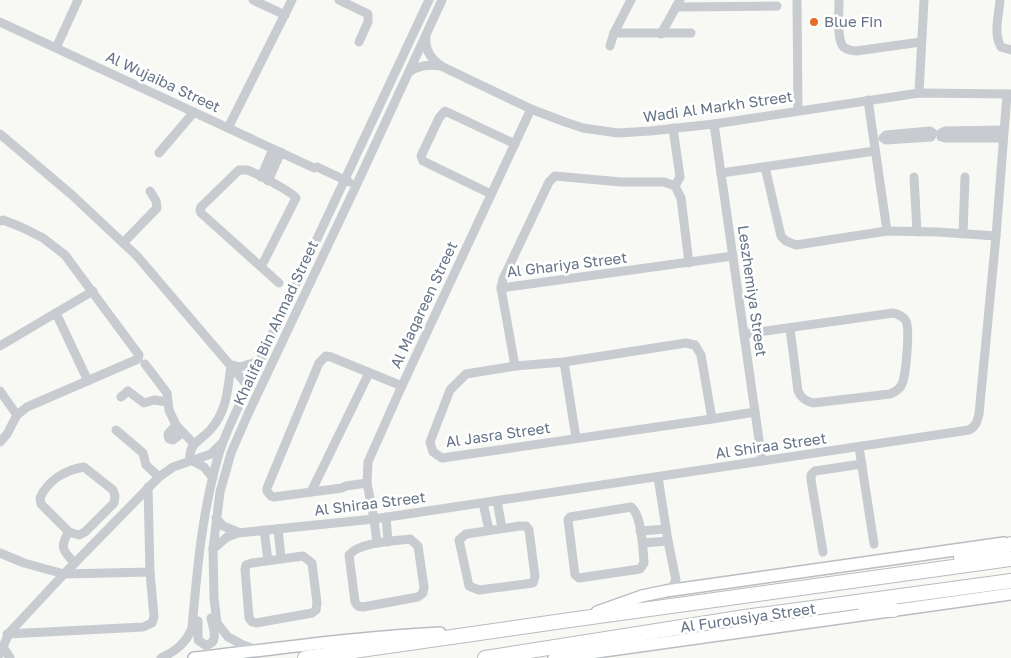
<svg xmlns="http://www.w3.org/2000/svg" width="1011" height="658" viewBox="0 0 1011 658" font-family="'Golos Text',sans-serif">
<style>
.lines{fill:none;stroke-linecap:round;stroke-linejoin:round}
.major-casing{stroke:#b9bcc1;stroke-width:14}
.highway-casing{stroke:#b8bbbf;stroke-width:16}
.minor{stroke:#c8cbcf;stroke-width:9}
.major{stroke:#fff;stroke-width:11}
.highway{stroke:#fff;stroke-width:14}
.poi-dot{fill:#e66d27;stroke:#fff;stroke-width:2}
.labels{text-anchor:middle;stroke-width:5;stroke-linejoin:round;paint-order:stroke}
.poi-label{font-size:15px;fill:#667487;stroke:#fff;text-anchor:start}
.street-label{font-size:15px;fill:#667487;stroke:#fff}
</style>
<rect width="100%" height="100%" fill="#f8f8f5"/>
<g class="lines">
<defs>
<g id="major">
<polyline points="597,612 642,596 666,591 1004,543"/>
<path d="M 194,658 C 276,649 358,637 440,633"/>
<polyline points="554,658 1011,594"/>
</g>
<g id="highway">
<polyline points="961,557 993,551 1011,544"/>
<polyline points="865,607 893,610"/>
<path d="M 305,658 C 540,623 776,592 1011,559"/>
<polyline points="485,658 745,617 1011,581"/>
</g>
</defs>
<!-- major casing -->
<use href="#major" class="major-casing"/>
<!-- highway casing -->
<use href="#highway" class="highway-casing"/>
<!-- minor -->
<g class="minor">
<polyline points="253,0 285,15"/>
<polyline points="339,0 368,14 368,22 359,42"/>
<polyline points="797,0 798,110"/>
<path d="M 839,0 C 839,11 837,36 842,45 C 845,50 850,50 856,51 L 921,42"/>
<path d="M 1000,0 C 999,14 993,34 1001,47 L 1011,50"/>
<polyline points="676,7 777,6"/>
<polyline points="0,22 314,168 317,167 349,182"/>
<polyline points="614,33 691,33"/>
<polyline points="661,34 680,0"/>
<path d="M 426,36 C 424,50 431,59 441,66 L 531,109 L 565,122 L 583,128 L 618,133 L 650,131 L 714,124 L 919,93 L 1011,94"/>
<polyline points="610,46 614,33 631,0"/>
<polyline points="56,48 78,0"/>
<path d="M 409,72 C 419,65 429,64 441,66"/>
<polyline points="919,93 924,0"/>
<polyline points="868,100 887,231"/>
<polyline points="714,124 762,461"/>
<polyline points="228,128 292,0"/>
<polyline points="673,128 680,177 675,186"/>
<polygon points="930,131 933,133 931,137 886,140 883,138 886,135"/>
<polyline points="0,134 72,195 137,256 248,386"/>
<polyline points="1002,138 945,138 941,137 941,133 945,131 1003,130"/>
<polyline points="159,153 194,112"/>
<polyline points="765,167 781,236 786,241 796,245 887,231 938,232 996,236"/>
<polyline points="721,173 875,151"/>
<polyline points="261,177 273,149"/>
<polyline points="914,177 917,232"/>
<polyline points="268,181 281,152"/>
<polyline points="491,194 423,161 421,156 439,118 445,111 515,144"/>
<polyline points="0,221 3,220 21,227 43,238 65,255 139,355 138,359 27,407 17,415 7,434 0,442"/>
<polyline points="963,234 965,177"/>
<polyline points="123,243 157,208 156,201 150,191"/>
<path d="M 261,267 L 296,198 C 292,192 256,173 247,170 C 247,170 240,170 239,170 L 201,207 L 200,210 L 201,213 L 279,283"/>
<polyline points="501,288 733,256"/>
<polyline points="56,313 88,381"/>
<path d="M 744,334 L 893,313 C 898,314 903,316 906,321 C 910,329 906,375 902,384 C 900,389 895,392 890,394 L 813,403 C 805,401 801,398 798,391 L 790,328"/>
<polyline points="0,346 93,291"/>
<polyline points="564,362 576,438"/>
<polyline points="145,364 167,393 169,410 176,425 194,444"/>
<polyline points="231,365 240,367 260,361"/>
<polyline points="515,366 501,288 503,279 549,182 555,176 621,182 664,182 675,186 681,198 689,263"/>
<polyline points="0,391 17,415"/>
<polyline points="121,397 128,391 144,403 154,400 168,402"/>
<polyline points="712,419 701,355 695,345 686,343 564,362 515,366 466,374 450,390 430,442 433,452 442,458 712,419 755,412"/>
<polyline points="176,425 168,434 169,439 173,440 182,433"/>
<polyline points="116,430 143,453 146,465 159,477"/>
<polyline points="859,447 874,544"/>
<path d="M 190,460 C 188,443 202,440 211,429 C 227,411 228,388 231,365"/>
<polyline points="191,460 204,467 213,478"/>
<polyline points="658,477 668,541 676,580 670,591"/>
<polyline points="367,483 346,486 342,488 274,497 271,496 267,491 267,488 319,363 326,356 331,357 402,386"/>
<polyline points="311,492 369,373"/>
<polyline points="497,501 502,528"/>
<polyline points="483,503 489,530"/>
<path d="M 631,507 C 642,515 643,550 644,563 L 640,569 L 579,578 L 575,575 L 568,520 L 570,517 Z"/>
<polyline points="386,517 388,542"/>
<polyline points="216,518 223,526 238,532"/>
<polygon points="520,526 526,526 529,530 535,576 533,583 479,590 469,586 459,540 466,534"/>
<polyline points="278,529 281,558"/>
<polyline points="264,530 268,560"/>
<polyline points="640,531 666,529"/>
<path d="M 69,532 L 79,535 L 85,532 L 114,503 L 115,496 L 113,490 L 84,467 C 65,470 48,480 40,498 L 41,504 L 69,532 C 59,546 63,552 75,563"/>
<path d="M 410,539 L 418,546 L 424,587 L 423,593 L 418,597 L 363,607 L 358,606 L 355,602 L 349,555 C 359,542 394,541 410,539 Z"/>
<polyline points="377,543 374,519 367,483 368,462 400,390 531,109"/>
<polyline points="643,543 668,541"/>
<path d="M 213,549 L 227,537 L 238,533 L 374,519 L 969,430 C 976,426 977,422 979,414 L 996,236 L 1007,94"/>
<polyline points="823,552 811,480 811,475 815,471 862,464"/>
<polyline points="0,553 24,563 64,574 150,572"/>
<polygon points="303,556 312,563 317,603 316,610 312,613 256,623 252,622 249,618 245,569 246,565 252,563"/>
<path d="M 198,621 L 198,640 L 205,645 C 220,644 213,628 211,618"/>
<polyline points="7,634 143,627 152,623 154,617 150,572 148,487"/>
<polyline points="3,647 10,658"/>
<polyline points="257,650 243,645 228,637 217,623 214,598 213,549 220,492 231,453 248,414 356,186 442,0"/>
<polyline points="0,654 9,633 64,574 159,477 173,467 211,454 222,443"/>
<path d="M 161,658 C 176,651 186,643 192,628 C 197,570 202,513 218,457 C 225,432 238,409 248,386 L 429,0"/>
</g>
<!-- major -->
<use href="#major" class="major"/>
<!-- highway -->
<use href="#highway" class="highway"/>
</g>
<!-- markers -->
<circle class="poi-dot" cx="814" cy="22" r="5"/>
<g class="labels">
<!-- poi labels -->
<g class="poi-label">
<text x="824" y="27">Blue Fin</text>
</g>
<!-- street labels -->
<g class="street-label">
<text transform="translate(163 82) rotate(25)" y="5">Al Wujaiba Street</text>
<text transform="translate(718 107) rotate(-8)" y="5">Wadi Al Markh Street</text>
<text transform="translate(567 265) rotate(-7)" y="5">Al Ghariya Street</text>
<text transform="translate(752 291) rotate(82)" y="5">Leszhemiya Street</text>
<text transform="translate(424 305) rotate(-65)" y="5">Al Maqareen Street</text>
<text transform="translate(276 323) rotate(-65)" y="5">Khalifa Bin Ahmad Street</text>
<text transform="translate(498 435) rotate(-8)" y="5">Al Jasra Street</text>
<text transform="translate(771 446) rotate(-8)" y="5">Al Shiraa Street</text>
<text transform="translate(370 504) rotate(-7)" y="5">Al Shiraa Street</text>
<text transform="translate(748 618) rotate(-8)" y="5">Al Furousiya Street</text>
</g>
</g>
</svg>
